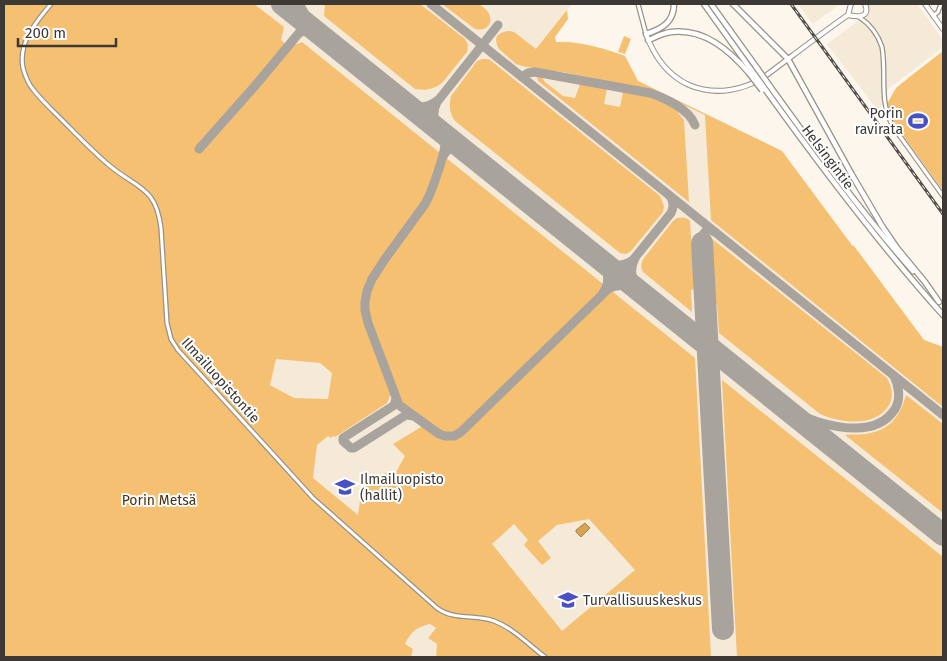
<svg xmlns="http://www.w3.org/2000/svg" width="947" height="661" viewBox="0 0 947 661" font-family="'Fira Sans',sans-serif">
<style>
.built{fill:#f5e9d8}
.green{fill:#f5c072;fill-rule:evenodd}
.water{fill:#d7a251;stroke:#a88249}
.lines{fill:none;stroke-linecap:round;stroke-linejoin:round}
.taxiway{stroke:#a8a39c;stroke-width:9}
.runway{stroke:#a8a39c;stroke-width:22}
.minor-casing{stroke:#979187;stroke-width:5.5}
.major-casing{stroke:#979187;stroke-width:6}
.highway-casing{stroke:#979187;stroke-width:7}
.minor{stroke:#fff;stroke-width:3}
.major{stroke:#fff;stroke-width:4}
.highway{stroke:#fff;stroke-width:4.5}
.rail-casing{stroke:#53504b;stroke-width:3}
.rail{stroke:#fff;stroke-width:1;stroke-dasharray:4;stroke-linecap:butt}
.highway-bridge-casing{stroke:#979187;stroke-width:7;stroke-linecap:butt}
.highway-bridge{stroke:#fff;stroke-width:4.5}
.labels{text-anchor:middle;stroke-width:4;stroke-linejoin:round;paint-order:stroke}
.poi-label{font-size:14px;fill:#3c3935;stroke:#fff;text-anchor:start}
.street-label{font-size:14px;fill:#3c3935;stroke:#fff}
.park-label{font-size:14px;fill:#493310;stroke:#fff}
</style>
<rect width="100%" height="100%" fill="#fdf6ec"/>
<!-- built -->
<g class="built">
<polygon points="159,4 572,4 567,11 568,19 555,37 556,42 569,41 588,45 612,51 625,56 638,81 782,151 851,244 851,245 854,246 924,340 943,347 943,657 558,657 451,601 273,447 327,399 294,398 250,373"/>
<polygon points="798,4 840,4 813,24"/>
<polygon points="862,4 917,4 943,40 943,47 888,89 879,112 827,44 869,13"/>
<polygon points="430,624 437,628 428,637 437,644 436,657 411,657 413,649 405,645 412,631 420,627"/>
</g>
<!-- green -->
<g class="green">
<path d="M 4,4 L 47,4 L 45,7 L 47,8 L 51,4 L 254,4 L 284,27 L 281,40 L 289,47 L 302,42 L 695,358 L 711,657 L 436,657 L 437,644 L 428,638 L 436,628 L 430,624 C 415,628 412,631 405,644 L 413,649 L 411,657 L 4,657 ZM 276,359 L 320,363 L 332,373 L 328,399 L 294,398 L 270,385 ZM 397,394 L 404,405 L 427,421 L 421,427 L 393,444 L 405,456 L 395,474 L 386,473 L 372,480 L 361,493 L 358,515 L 313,478 L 317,445 L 328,436 L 331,438 L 333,436 L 335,437 L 384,405 L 387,403 L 390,396 ZM 589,519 L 635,570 L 562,631 L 492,544 L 514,524 L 528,540 L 524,545 L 542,565 L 551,558 L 538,541 L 557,525 Z"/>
<path d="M 325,4 L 420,4 L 465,39 L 468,45 L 467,52 L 442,83 C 434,89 426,91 415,89 L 324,16 Z"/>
<path d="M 442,4 L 479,4 C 482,6 486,9 488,12 C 495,23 486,32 475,29 Z"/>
<path d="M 567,10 L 568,19 L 555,37 L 556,42 C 580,41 603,48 625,56 L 638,81 L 782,151 L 851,244 L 851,245 L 854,246 L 924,340 L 943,347 L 943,407 L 711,220 L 705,115 L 658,92 L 650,90 L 563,72 L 542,70 L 522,66 L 516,64 L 499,49 L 497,45 L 496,40 L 497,36 L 501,33 L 507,31 L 510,31 L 514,32 L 536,49 Z"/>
<polygon points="624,36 631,39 625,54 618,52"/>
<polygon points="943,51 943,191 896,126 890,116 887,104 896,88 912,75"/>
<path d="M 482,59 L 488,59 L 490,60 L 660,196 L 664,206 L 663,212 L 631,251 L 626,254 L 620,253 L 455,121 C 449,113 449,105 451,96 L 477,61 Z"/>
<polygon points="540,75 544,76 543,79 545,82 563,96 575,98 580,84 607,89 604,104 620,107 623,92 648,97 664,102 676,110 684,120 689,202 538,81 537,77"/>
<path d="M 677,218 C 682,217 687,217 690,221 L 694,289 L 691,290 L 692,312 L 643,272 C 640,267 641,263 644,258 L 673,221 Z"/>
<path d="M 711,238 L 887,378 C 892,387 894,396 889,405 C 876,428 840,423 820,414 L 719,333 L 717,305 L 715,304 Z"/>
<polygon points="722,380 943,557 943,657 737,657"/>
<path d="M 906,395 L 943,424 L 943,513 L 845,435 C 852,434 859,435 865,434 C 889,431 900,417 906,395 Z"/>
</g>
<!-- water -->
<polygon class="water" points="585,523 590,528 581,537 576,532 576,530"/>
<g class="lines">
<!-- taxiway -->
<g class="taxiway">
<polyline points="299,4 310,22 322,36"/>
<polyline points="431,4 943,415"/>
<path d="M 498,25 L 437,102 C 432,112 433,122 440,131 C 443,134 445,136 445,141 C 446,152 431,194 425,204 L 385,259 L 372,279 L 367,291 L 365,302 L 365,310 L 368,323 L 399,405 L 439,434 L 445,436 L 454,436 L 461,432 L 608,289 C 618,283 628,285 638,290"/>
<path d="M 522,77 L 528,73 L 535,72 L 650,93 C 665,98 689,109 695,125"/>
<path d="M 403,101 C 415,109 426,109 438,100"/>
<polyline points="199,149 254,87 299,33 307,30 318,33"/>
<path d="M 444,155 C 449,146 456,147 464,150"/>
<polyline points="701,237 706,231 710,230 715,232"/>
<path d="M 635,258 C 629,270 631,280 638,290"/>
<path d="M 600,259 C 611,266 621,268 633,260 L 671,213 C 674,207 674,202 670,196"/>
<path d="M 601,261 C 609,271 610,283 603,293"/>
<polyline points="396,397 395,403 393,406 343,438 343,441 351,448 354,448 406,415 414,416"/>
<path d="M 781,405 C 808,422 872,445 895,409 C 901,399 899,386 894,376"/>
</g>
<!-- runway -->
<g class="runway">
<polyline points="282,4 943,535"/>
<polyline points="702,243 723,629"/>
</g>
<defs>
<g id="minor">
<path d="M 51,4 C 36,22 18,42 23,68 C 25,75 27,82 32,88 C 40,99 51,109 61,119 C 77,135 93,152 110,166 C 138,189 156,187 161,228 L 167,323 L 171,339 L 178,350 L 313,498 L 437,608 C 455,621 474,614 494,621 C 513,628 529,645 545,657"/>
<polyline points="638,4 646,34"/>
<polyline points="933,16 938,12 941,4"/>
<path d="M 859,17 C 870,24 878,35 882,47 C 887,76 878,102 894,128 L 943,196"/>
</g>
<g id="major">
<polyline points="925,4 943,29"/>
<path d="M 848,15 C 857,17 871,18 865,4"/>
<path d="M 646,34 C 654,56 667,75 689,85 C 715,96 745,91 768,74 C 776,68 784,62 792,56 C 811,42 829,28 848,15 L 851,4"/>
</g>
<g id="highway">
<polyline points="704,4 752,71"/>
<polyline points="711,4 757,68"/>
<polyline points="733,4 788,59 852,175 882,226 897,248 925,282 939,302"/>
<path d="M 646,34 C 662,29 674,22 674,4"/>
<path d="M 648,40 C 656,37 663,33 671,32 C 704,28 729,50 749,73"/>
<path d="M 769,85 C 815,149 861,212 913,271"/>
<path d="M 765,89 C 821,167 879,244 943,315"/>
</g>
</defs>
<!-- minor casing -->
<use href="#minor" class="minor-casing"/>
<!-- major casing -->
<use href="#major" class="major-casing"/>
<!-- highway casing -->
<use href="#highway" class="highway-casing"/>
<!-- minor -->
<use href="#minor" class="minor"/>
<!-- major -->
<use href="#major" class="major"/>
<!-- highway -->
<use href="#highway" class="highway"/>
<defs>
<polyline id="rail" points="791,4 943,214"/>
</defs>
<!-- rail casing -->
<use href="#rail" class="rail-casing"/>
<!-- rail -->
<use href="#rail" class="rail"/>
<defs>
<g id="highway-bridge">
<polyline points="757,68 769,85"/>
<polyline points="752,71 765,89"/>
<polyline points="749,73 762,90"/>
</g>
</defs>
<!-- highway-bridge casing -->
<use href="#highway-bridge" class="highway-bridge-casing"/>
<!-- highway-bridge -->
<use href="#highway-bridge" class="highway-bridge"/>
</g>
<!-- icons -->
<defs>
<symbol id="stadium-bare" viewBox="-9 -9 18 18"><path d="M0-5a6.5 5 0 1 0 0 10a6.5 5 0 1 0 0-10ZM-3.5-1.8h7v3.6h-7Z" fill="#4850c6" stroke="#fff" stroke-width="2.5" paint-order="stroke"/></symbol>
<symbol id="university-bare" viewBox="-9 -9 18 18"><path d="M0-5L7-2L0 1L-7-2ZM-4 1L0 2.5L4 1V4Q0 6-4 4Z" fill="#4850c6" stroke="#fff" stroke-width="2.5" paint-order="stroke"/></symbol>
</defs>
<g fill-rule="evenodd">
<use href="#stadium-bare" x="904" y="107" width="28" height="28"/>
<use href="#university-bare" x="331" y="473" width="28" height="28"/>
<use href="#university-bare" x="554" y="586" width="28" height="28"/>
</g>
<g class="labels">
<!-- poi labels -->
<g class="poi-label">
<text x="903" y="118" text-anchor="end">Porin<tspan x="903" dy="16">ravirata</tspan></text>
<text x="360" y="484">Ilmailuopisto<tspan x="360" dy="16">(hallit)</tspan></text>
<text x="583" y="605">Turvallisuuskeskus</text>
</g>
<!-- street labels -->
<g class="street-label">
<text transform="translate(828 157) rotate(53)" y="5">Helsingintie</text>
<text transform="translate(221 380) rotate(48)" y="5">Ilmailuopistontie</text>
</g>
<!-- park labels -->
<g class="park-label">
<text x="159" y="505">Porin Metsä</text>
</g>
</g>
<!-- border -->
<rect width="947" height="661" fill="none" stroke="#3c3935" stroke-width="10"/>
<!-- scale -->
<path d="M18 38v8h98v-8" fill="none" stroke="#3c3935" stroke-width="2.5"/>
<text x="25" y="38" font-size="15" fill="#3c3935" stroke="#ffffff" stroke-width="4" paint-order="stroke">200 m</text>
</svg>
